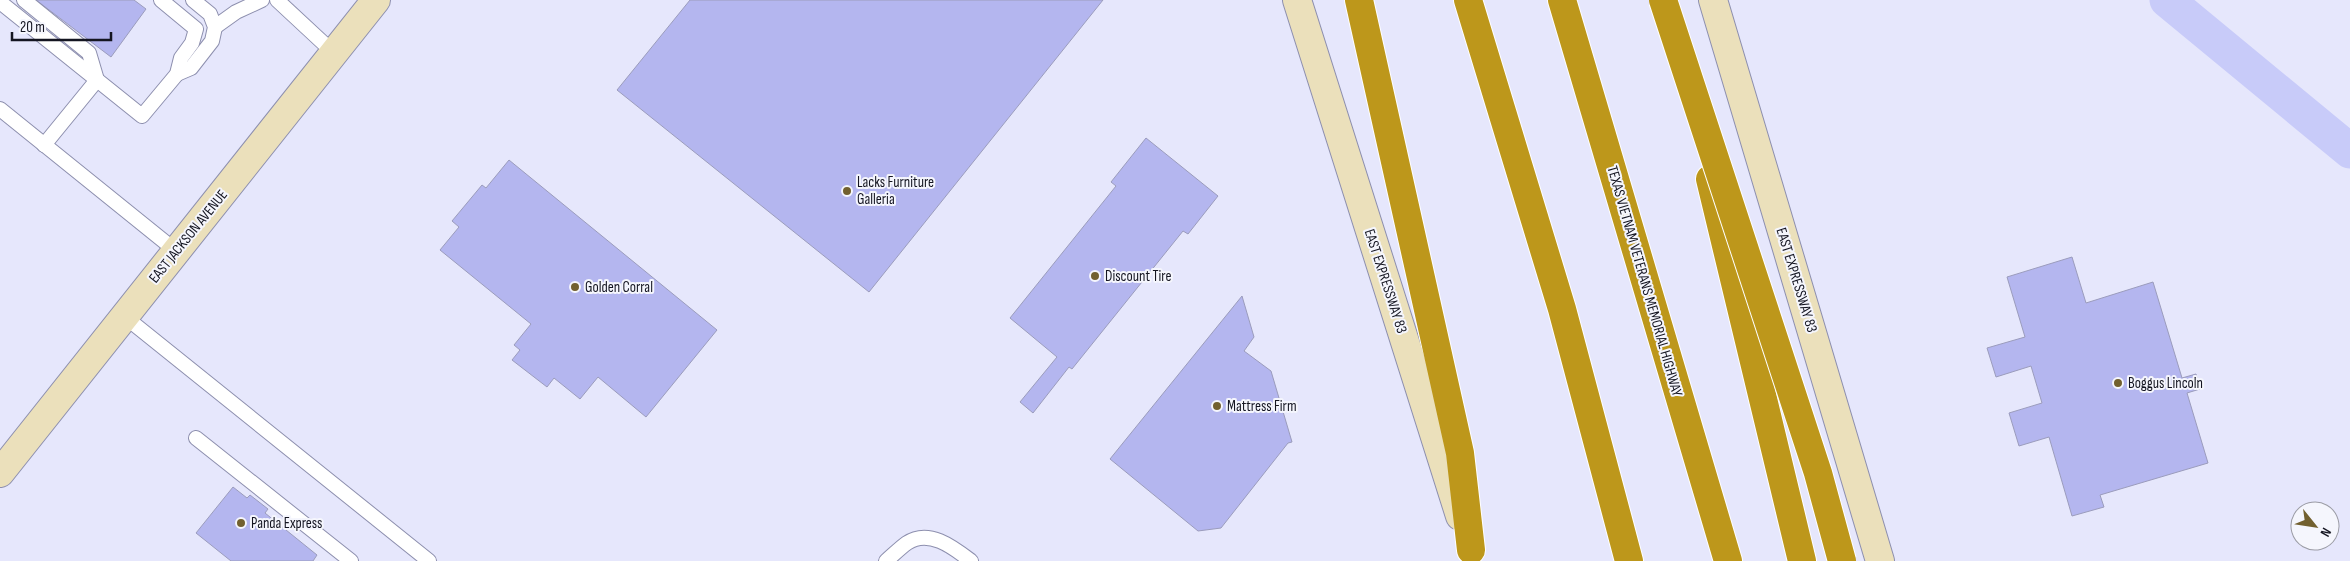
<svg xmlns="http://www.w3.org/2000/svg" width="2350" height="561" viewBox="0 0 2350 561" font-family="'Sofia Sans Condensed',sans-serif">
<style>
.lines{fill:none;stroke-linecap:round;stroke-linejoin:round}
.canal{stroke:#c8cbf9;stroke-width:35}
.building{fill:#b4b6ef;stroke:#9b9cbc}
.lane-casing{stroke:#8d8fae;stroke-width:16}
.secondary-casing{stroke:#8d8fae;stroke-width:30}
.highway-casing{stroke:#fff;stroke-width:30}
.lane{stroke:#fff;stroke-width:14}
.secondary{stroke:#ebe0bb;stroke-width:28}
.highway{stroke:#bd971b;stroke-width:28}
.highway-bridge-casing{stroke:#fff;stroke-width:30;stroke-linecap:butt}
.highway-bridge{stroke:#bd971b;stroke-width:28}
.poi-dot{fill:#72602f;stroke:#f5f6fd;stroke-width:2}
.labels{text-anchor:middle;stroke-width:4;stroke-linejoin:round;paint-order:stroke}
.poi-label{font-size:15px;fill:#141521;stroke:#f5f6fd;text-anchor:start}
.street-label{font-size:15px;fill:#141521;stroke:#f5f6fd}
</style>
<rect width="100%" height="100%" fill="#e6e7fc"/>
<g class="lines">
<!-- canal -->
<polyline class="canal" points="2167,0 2350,151"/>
</g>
<!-- building -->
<g class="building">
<polygon points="36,0 134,0 146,9 111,57"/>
<polygon points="690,0 1103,0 869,292 617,90"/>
<polygon points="1146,138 1218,196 1188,234 1183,231 1072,369 1069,367 1033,413 1020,402 1057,357 1010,318 1116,186 1111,182"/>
<polygon points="509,160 717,330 646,417 598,377 580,399 554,378 547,387 512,360 520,350 514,345 531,324 440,250 459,227 452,221 482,185 486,188"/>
<polygon points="2072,257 2086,303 2153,282 2182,378 2196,374 2200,389 2187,393 2208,463 2100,495 2104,507 2072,516 2049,437 2019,446 2009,413 2042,403 2031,366 1996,377 1987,348 2025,337 2007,277"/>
<polygon points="1242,296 1254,337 1244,351 1271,371 1292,442 1288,443 1221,528 1198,531 1110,459"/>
<polygon points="233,487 247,498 250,495 268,509 265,513 317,555 313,561 231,561 196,533"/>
</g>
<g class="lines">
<defs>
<g id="lane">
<polyline points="24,0 89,53 97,80 44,145"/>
<polyline points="277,0 334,53"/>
<polyline points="0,2 142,116 177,74 181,58 192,43 196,29 161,0"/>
<polyline points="215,27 236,12 262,0"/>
<polyline points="177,74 191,68 212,41 215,27 210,14 193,0"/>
<polyline points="0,109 176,251"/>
<polyline points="124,316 429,561"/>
<polyline points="196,438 351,561"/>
<path d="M 886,561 C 893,555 900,548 907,543 C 929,528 954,548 971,561"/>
</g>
<g id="secondary">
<polyline points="1297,0 1460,516"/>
<polyline points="1713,0 1880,561"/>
<polyline points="0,473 376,0"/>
</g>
<g id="highway">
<polyline points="1359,0 1460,453 1471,550"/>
<polyline points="1468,0 1562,309 1629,561"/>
<polyline points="1562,0 1728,561"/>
<polyline points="1710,179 1802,561"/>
</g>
</defs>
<!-- lane casing -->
<use href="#lane" class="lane-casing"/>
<!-- secondary casing -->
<use href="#secondary" class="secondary-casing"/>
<!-- highway casing -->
<use href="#highway" class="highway-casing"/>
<!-- lane -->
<use href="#lane" class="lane"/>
<!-- secondary -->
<use href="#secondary" class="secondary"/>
<!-- highway -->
<use href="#highway" class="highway"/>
<defs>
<polyline id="highway-bridge" points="1663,0 1818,473 1842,561"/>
</defs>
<!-- highway-bridge casing -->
<use href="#highway-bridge" class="highway-bridge-casing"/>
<!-- highway-bridge -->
<use href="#highway-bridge" class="highway-bridge"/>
</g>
<!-- markers -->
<g class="poi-dot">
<circle cx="847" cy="191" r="5"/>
<circle cx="1095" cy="276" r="5"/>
<circle cx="575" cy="287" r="5"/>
<circle cx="2118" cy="383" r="5"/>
<circle cx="1217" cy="406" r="5"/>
<circle cx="241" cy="523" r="5"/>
</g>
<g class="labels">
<!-- poi labels -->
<g class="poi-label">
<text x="857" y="187">Lacks Furniture<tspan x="857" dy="17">Galleria</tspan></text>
<text x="1105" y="281">Discount Tire</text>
<text x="585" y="292">Golden Corral</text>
<text x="2128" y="388">Boggus Lincoln</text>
<text x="1227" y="411">Mattress Firm</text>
<text x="251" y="528">Panda Express</text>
</g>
<!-- street labels -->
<g class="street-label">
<text transform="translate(188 236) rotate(-51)" y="5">EAST JACKSON AVENUE</text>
<text transform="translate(1797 280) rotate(73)" y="5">EAST EXPRESSWAY 83</text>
<text transform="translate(1386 281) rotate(72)" y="5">EAST EXPRESSWAY 83</text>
<text transform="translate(1645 281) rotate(74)" y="5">TEXAS VIETNAM VETERANS MEMORIAL HIGHWAY</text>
</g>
</g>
<!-- north arrow -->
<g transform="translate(2315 526) rotate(120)"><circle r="24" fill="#f5f6fd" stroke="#9b9ca5"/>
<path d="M0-4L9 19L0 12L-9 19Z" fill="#72602f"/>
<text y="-8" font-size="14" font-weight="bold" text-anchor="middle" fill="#141521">N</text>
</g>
<!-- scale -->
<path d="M12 32v8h99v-8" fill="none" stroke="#141521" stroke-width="2.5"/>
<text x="20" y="32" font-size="15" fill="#141521" stroke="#f5f6fd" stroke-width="4" paint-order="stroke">20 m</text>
</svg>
